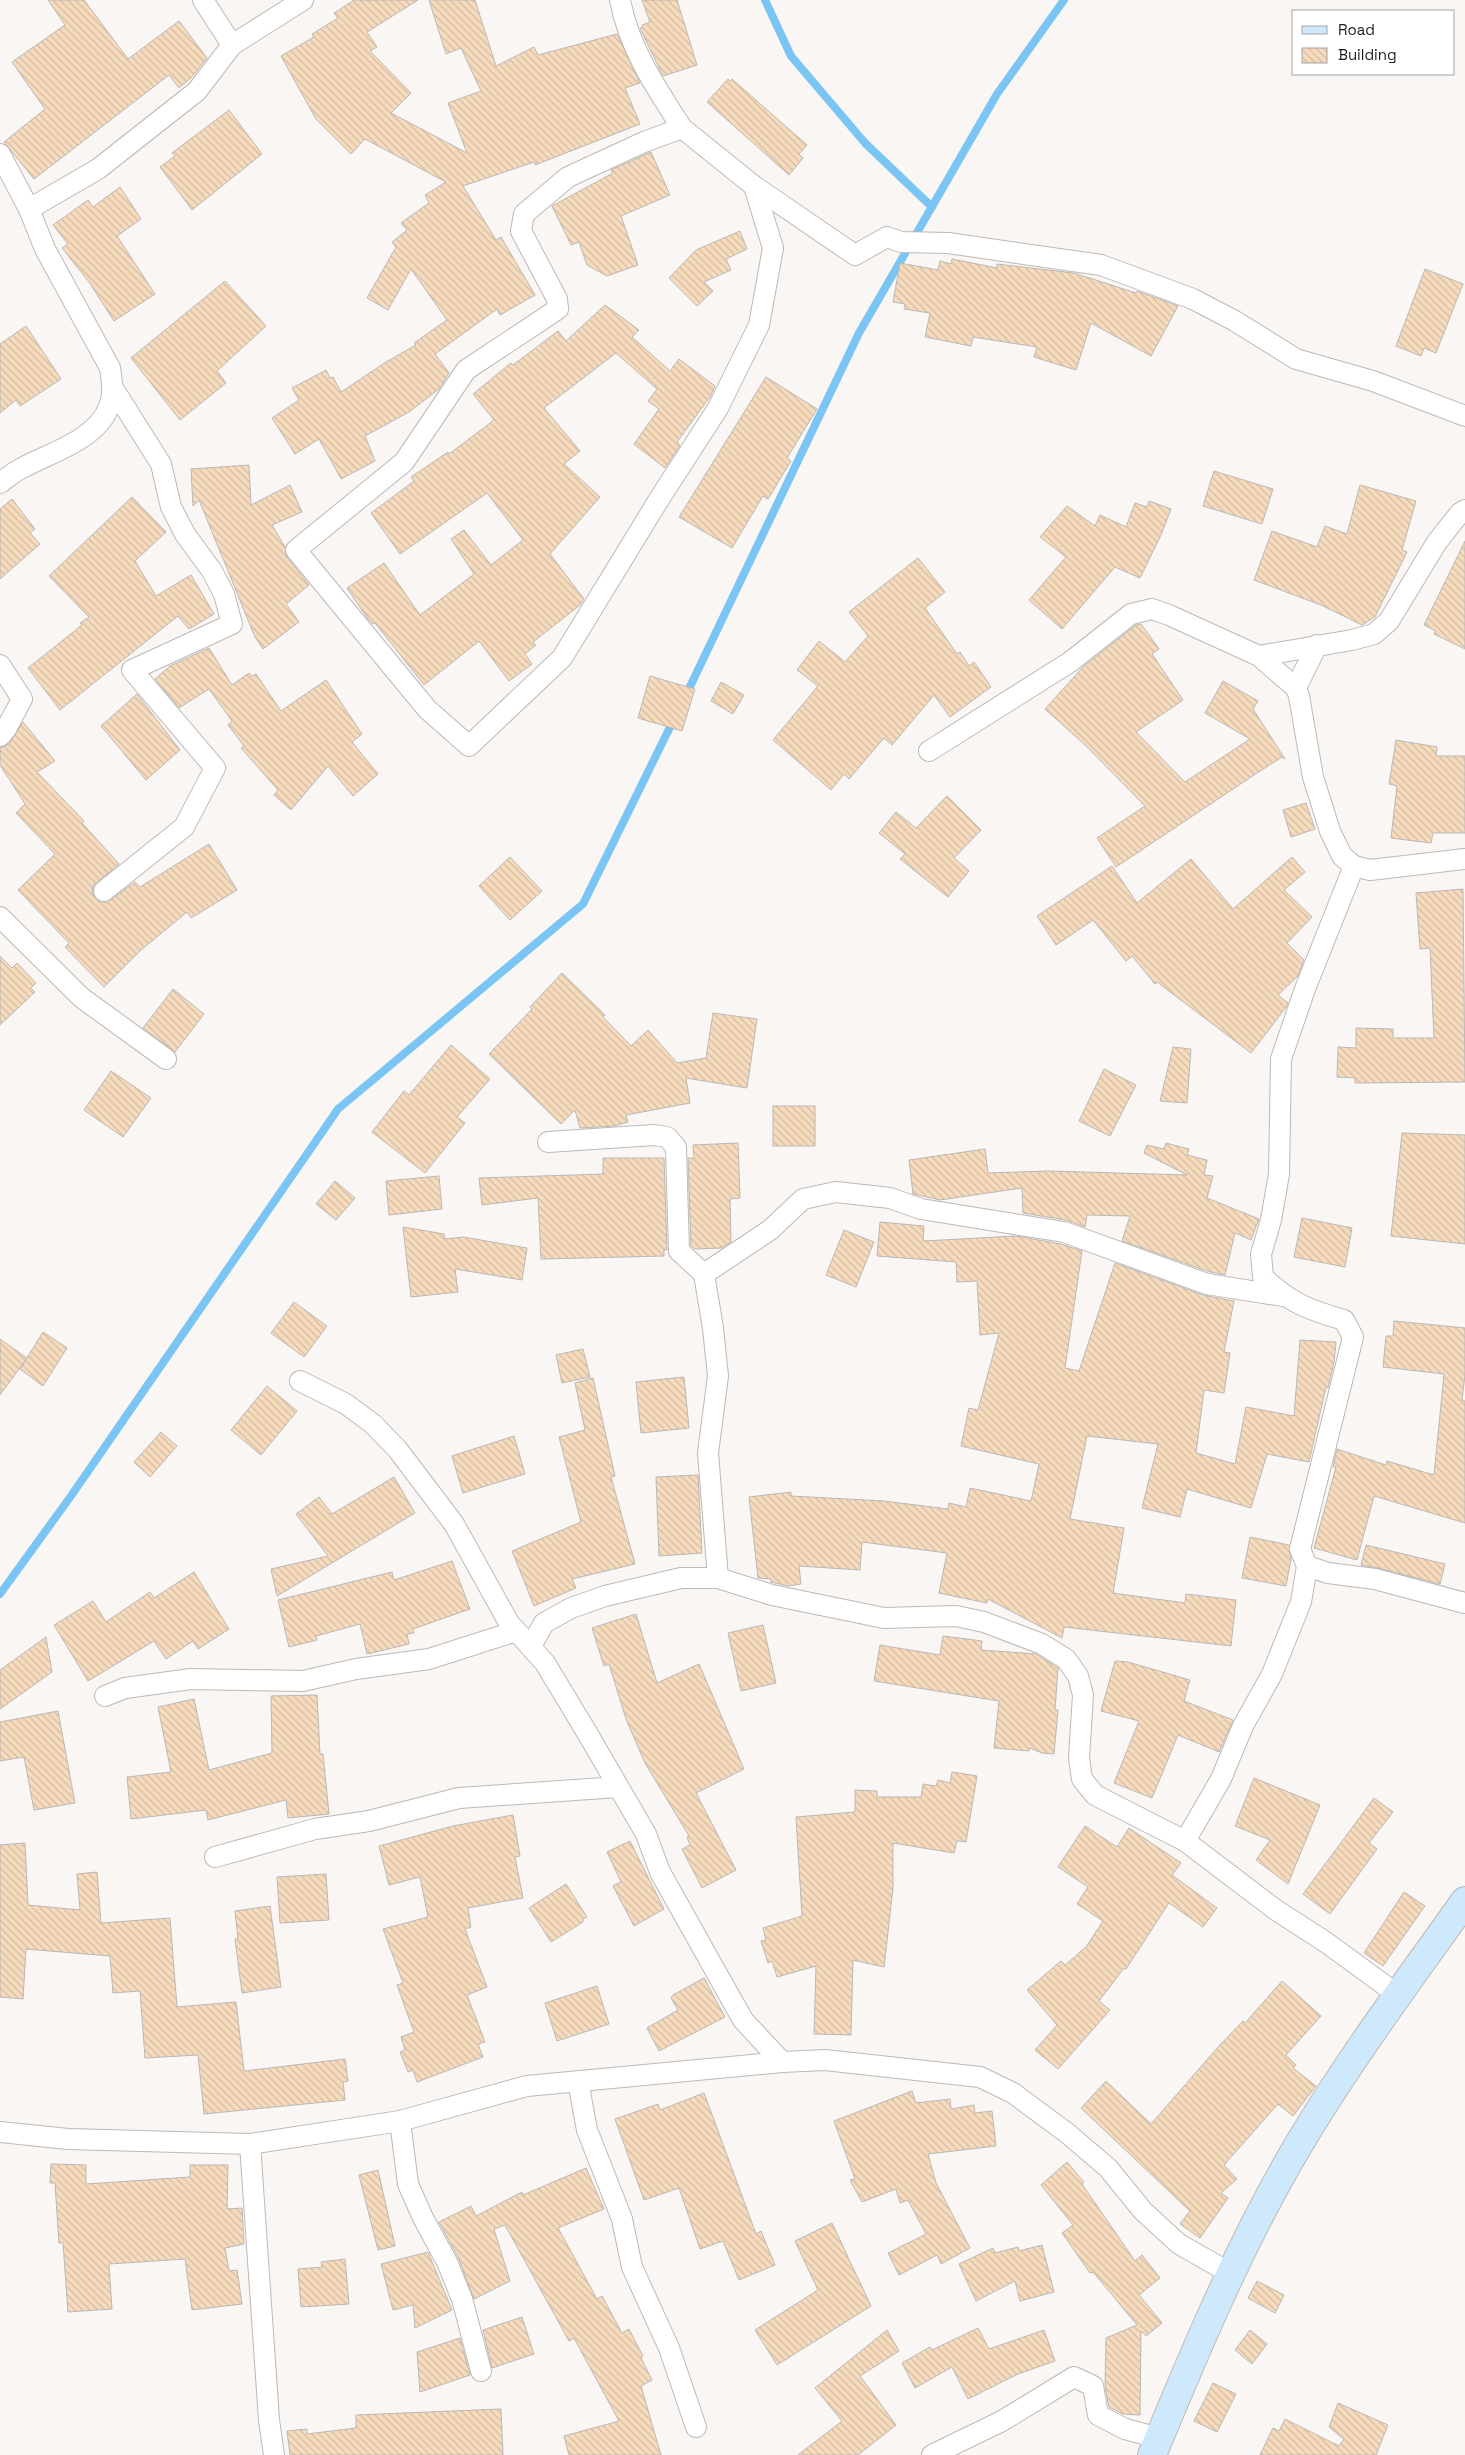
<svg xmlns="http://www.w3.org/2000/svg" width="1465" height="2455" viewBox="0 0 1465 2455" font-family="'Space Grotesk',sans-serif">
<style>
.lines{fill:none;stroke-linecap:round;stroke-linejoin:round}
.stream{stroke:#7ac5f4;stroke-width:8}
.building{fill:url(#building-back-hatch);stroke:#bbb8b6}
.street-casing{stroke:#bcb9b6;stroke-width:22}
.secondary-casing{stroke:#bcb9b6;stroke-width:30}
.street{stroke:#fff;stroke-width:20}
.secondary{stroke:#cee8fc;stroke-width:28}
</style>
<defs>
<pattern id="building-back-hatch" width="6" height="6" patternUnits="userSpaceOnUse" patternTransform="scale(1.25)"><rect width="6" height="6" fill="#f7dbbd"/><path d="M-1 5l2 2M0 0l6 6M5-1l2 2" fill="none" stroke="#d3bba2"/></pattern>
</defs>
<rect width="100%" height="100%" fill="#f9f6f3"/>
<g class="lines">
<!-- stream -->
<g class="stream">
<polyline points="765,0 791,56 865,143 932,207"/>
<polyline points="686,695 859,333 997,94 1064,0"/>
<polyline points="0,1594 71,1496 338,1109 583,904 674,719"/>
</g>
</g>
<!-- building -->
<g class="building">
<polygon points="48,0 84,0 128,59 179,21 207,58 192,77 179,88 169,75 34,179 4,142 45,109 12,62 65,25"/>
<polygon points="354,0 418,0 367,32 377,47 370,51 411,93 391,113 467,153 448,103 481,91 461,48 446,54 429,0 475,0 496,66 534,47 538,55 617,34 640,83 625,88 640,124 535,165 534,162 463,186 496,240 501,237 535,295 500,315 497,309 435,354 449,373 439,389 409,412 365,436 375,461 341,479 319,439 295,454 272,418 299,400 292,388 326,370 330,378 333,377 341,392 386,362 416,345 414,343 447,320 411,269 388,310 367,298 396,247 392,242 407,230 401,223 429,203 425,195 446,182 365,139 351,154 316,119 281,56 314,37 312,34 338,18 334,13"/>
<polygon points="642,0 677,0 697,65 663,76 640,28 643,27 642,25 650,22"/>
<polygon points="728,79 730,81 732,79 807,145 799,154 803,158 789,175 707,102"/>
<polygon points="229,110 262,154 192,210 160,167 175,156 172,153"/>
<polygon points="651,152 670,195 621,216 638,265 607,276 587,265 579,242 571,245 552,206 613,173 611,170"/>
<polygon points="120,187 141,219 117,236 155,294 114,321 89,282 62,248 68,244 53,225 88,200 93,207"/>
<polygon points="740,231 747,249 726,259 731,270 704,282 713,291 697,306 669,278 696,250"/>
<polygon points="952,259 997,268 997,264 1074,273 1136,293 1137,291 1178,306 1151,356 1091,323 1076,370 1034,357 1037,347 973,337 971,346 925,337 930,313 904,309 905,304 893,302 900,263 938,270 940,261 951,264"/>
<polygon points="1425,269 1463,284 1436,353 1424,348 1421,356 1396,346"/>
<polygon points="225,281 266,326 217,371 226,383 180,420 131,358"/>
<polygon points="605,305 639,330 632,337 670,371 679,359 715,386 710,397 677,442 680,445 665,468 634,444 659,409 648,401 657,389 616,353 544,408 580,451 564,464 600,497 550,554 584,599 580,605 533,642 536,645 525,654 532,664 509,681 479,641 424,685 375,623 373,624 368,619 347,588 384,563 420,615 474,574 451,539 464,530 491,565 523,540 487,493 400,554 371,513 414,481 411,477 448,452 449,454 494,420 473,394 511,363 513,365 558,331 566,341"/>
<polygon points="26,326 61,379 20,406 16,400 0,413 0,344"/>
<polygon points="766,377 817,409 787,458 791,461 768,499 763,496 732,548 679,517"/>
<polygon points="249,465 251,505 290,485 302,512 272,525 285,547 287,557 309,585 286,604 299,622 263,649 255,637 199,500 193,506 191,469"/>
<polygon points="1214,471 1273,489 1262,524 1203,506"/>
<polygon points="1360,485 1416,501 1402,550 1407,552 1375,617 1362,625 1321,605 1254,580 1272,531 1317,547 1325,526 1347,534"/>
<polygon points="132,497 166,532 135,561 156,596 191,575 214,614 189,629 178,616 60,710 28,668 82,625 80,623 89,617 49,576"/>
<polygon points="12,499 35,529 30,533 40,544 0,579 0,509"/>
<polygon points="1149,501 1171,509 1161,535 1140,578 1115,567 1062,629 1029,600 1066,557 1040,537 1067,506 1095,526 1100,515 1126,527 1135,503 1147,507"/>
<polygon points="1465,541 1465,649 1434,634 1436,631 1424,625"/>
<polygon points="918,558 945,592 925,608 957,654 960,652 969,666 974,662 991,687 950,717 934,695 892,745 884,738 849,779 844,774 831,790 773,740 818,686 797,670 819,641 845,662 868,636 849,612"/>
<polygon points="1141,624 1159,649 1152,654 1183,700 1136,732 1185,782 1250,739 1205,713 1223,681 1258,701 1253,709 1285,759 1282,757 1254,775 1116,867 1097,838 1145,806 1085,745 1045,709 1083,667 1136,625"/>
<polygon points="209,648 232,685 249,673 252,676 256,674 281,711 326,680 362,734 352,742 378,774 353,796 328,766 291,810 274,795 278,790 241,748 244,746 228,725 232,721 209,689 179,708 155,679 170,666"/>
<polygon points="650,676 695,689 682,731 638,718"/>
<polygon points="721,682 744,695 733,714 711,701"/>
<polygon points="137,694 180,750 146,780 101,726"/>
<polygon points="23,722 55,761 37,772 84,821 82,823 119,864 93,886 92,892 95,899 106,903 135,882 140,887 209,844 237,890 191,918 187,912 141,950 104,987 65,947 69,943 18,890 55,854 16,813 25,804 0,765 0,748 9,744"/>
<polygon points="1396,740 1437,747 1436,756 1465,756 1465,833 1433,833 1431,843 1391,838 1397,786 1389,784"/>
<polygon points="947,796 981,830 954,858 969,871 948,897 900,859 905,854 879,833 896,812 916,828"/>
<polygon points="1306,803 1315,829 1291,837 1283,810"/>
<polygon points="510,857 542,891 510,920 479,886"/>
<polygon points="1292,857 1305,872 1284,890 1312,917 1287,943 1304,960 1298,976 1278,995 1288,1003 1287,1006 1251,1053 1157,982 1155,984 1132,956 1126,961 1093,920 1056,945 1037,916 1112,866 1137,903 1191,859 1233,909"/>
<polygon points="1463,889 1465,1082 1355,1083 1355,1078 1337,1077 1338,1047 1356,1048 1356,1028 1393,1029 1393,1038 1434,1038 1430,948 1420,949 1416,893"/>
<polygon points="0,956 12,968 17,963 36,983 31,988 35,992 0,1025"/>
<polygon points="562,973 605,1015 603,1017 631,1046 648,1030 677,1063 706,1058 713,1013 757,1019 747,1088 686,1078 690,1103 626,1115 628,1122 614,1126 580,1128 575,1110 561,1124 489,1054 532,1009 530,1007"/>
<polygon points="173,989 204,1014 175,1052 143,1028"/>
<polygon points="451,1045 490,1079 457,1117 465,1123 425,1173 372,1132 404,1091 409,1095"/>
<polygon points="1173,1047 1191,1049 1187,1103 1160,1101"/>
<polygon points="1104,1069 1136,1085 1110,1136 1079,1121"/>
<polygon points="111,1071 151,1098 123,1137 84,1110"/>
<rect x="773" y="1106" width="42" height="40"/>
<polygon points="1402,1133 1465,1135 1465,1244 1391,1236"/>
<polygon points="738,1143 740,1198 730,1199 731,1242 721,1248 695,1249 691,1246 688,1158 694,1158 693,1145"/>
<polygon points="1166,1143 1189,1149 1187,1155 1207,1160 1204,1175 1213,1176 1207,1198 1259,1219 1251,1240 1235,1233 1225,1275 1210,1272 1122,1241 1130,1216 1087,1215 1085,1227 1066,1220 1023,1213 1022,1188 940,1200 913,1194 909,1160 985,1149 988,1173 1048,1171 1187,1175 1144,1153 1147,1145 1164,1149"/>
<polygon points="603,1158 664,1158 667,1250 664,1250 664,1256 541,1259 538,1198 482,1205 479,1178 603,1174"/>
<polygon points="439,1176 442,1209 389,1215 386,1181"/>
<polygon points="335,1181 355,1198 336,1220 316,1204"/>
<polygon points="1302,1218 1352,1228 1345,1267 1294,1257"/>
<polygon points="880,1222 924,1226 923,1241 1016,1236 1061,1244 1082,1251 1065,1368 1079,1371 1115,1263 1203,1295 1234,1301 1224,1352 1230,1353 1224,1393 1204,1390 1196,1453 1235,1464 1246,1407 1294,1416 1300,1340 1336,1342 1334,1362 1328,1388 1326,1387 1309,1462 1267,1454 1251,1508 1187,1489 1180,1517 1142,1508 1158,1444 1087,1436 1070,1519 1124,1528 1113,1593 1185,1603 1186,1594 1236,1600 1231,1646 1064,1627 1062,1638 988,1599 987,1603 939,1593 947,1553 862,1542 860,1570 799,1566 801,1584 788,1586 771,1582 771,1579 758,1578 749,1497 791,1492 791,1496 884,1501 948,1509 949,1503 966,1507 970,1488 1031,1501 1039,1464 961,1446 969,1408 978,1410 999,1333 980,1335 977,1281 957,1282 956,1262 877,1256"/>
<polygon points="403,1227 444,1234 445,1239 463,1237 527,1248 522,1280 455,1269 458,1292 411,1297"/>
<polygon points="844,1230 874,1242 856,1287 826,1275"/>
<polygon points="294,1302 327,1326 304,1357 271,1333"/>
<polygon points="1394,1321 1465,1328 1465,1375 1462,1400 1465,1401 1465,1523 1374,1496 1357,1560 1314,1548 1336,1467 1333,1467 1337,1449 1386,1465 1387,1461 1434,1475 1444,1374 1383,1367 1386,1336 1393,1336"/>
<polygon points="43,1332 67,1348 43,1386 20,1369"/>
<polygon points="0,1339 27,1358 0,1395"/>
<polygon points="583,1349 590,1377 562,1383 556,1355"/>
<polygon points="684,1377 689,1428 641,1433 636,1382"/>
<polygon points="593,1378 615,1476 611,1477 635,1564 572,1579 576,1588 534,1606 512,1551 581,1522 559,1437 585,1430 575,1383"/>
<polygon points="267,1386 297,1411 261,1455 231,1430"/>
<polygon points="161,1432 177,1446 150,1477 134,1462"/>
<polygon points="514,1436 525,1474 463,1493 452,1456"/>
<polygon points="698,1475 702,1553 659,1556 656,1477"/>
<polygon points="394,1477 415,1513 277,1596 271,1569 328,1556 296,1514 319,1497 332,1514"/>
<polygon points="1250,1537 1289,1545 1291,1559 1286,1586 1242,1578"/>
<polygon points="1366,1545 1445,1564 1440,1584 1378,1568 1361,1565"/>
<polygon points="452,1561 470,1609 413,1629 414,1633 407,1634 409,1644 367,1654 360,1624 316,1636 317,1640 289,1647 278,1600 392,1572 394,1580"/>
<polygon points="194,1572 229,1629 198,1649 193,1641 166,1659 154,1641 88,1681 54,1625 93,1601 106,1622 150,1592 154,1598"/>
<polygon points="636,1614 657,1683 699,1664 744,1769 696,1793 736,1870 702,1888 682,1849 690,1845 687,1837 689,1836 645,1763 626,1719 609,1664 604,1666 592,1628"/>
<polygon points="763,1625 776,1683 741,1691 728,1633"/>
<polygon points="943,1636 982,1641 981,1650 1036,1654 1058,1668 1055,1710 1058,1710 1054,1754 1042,1753 1030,1748 1029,1751 994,1748 999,1701 874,1681 880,1645 940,1655"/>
<polygon points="46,1637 52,1672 0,1709 0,1670"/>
<polygon points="1115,1661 1128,1662 1190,1680 1184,1701 1233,1720 1219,1752 1178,1735 1152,1798 1114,1783 1139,1721 1101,1711"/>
<polygon points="317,1695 320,1754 323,1754 329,1814 288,1818 286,1800 208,1820 206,1810 131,1819 127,1777 171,1772 158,1707 194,1699 209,1770 272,1753 271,1696"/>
<polygon points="58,1711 75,1803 34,1810 24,1757 0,1761 0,1722"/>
<polygon points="952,1772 977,1776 966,1842 957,1841 954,1853 893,1843 893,1888 884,1967 853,1960 851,2035 814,2034 816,1966 777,1977 772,1961 768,1963 761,1941 766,1940 763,1928 802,1916 796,1817 855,1812 855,1790 877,1791 877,1797 921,1797 923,1784 936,1786 938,1780 950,1783"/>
<polygon points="1254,1778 1320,1805 1288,1884 1256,1860 1270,1840 1235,1826"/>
<polygon points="1374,1798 1393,1812 1369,1843 1377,1849 1330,1914 1303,1894"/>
<polygon points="513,1815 520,1856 515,1857 523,1898 468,1908 471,1927 465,1929 487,1987 467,1995 485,2042 478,2044 483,2057 417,2082 413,2070 408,2072 400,2052 405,2050 401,2037 414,2032 397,1985 403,1983 383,1929 428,1917 420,1877 389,1885 379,1846 453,1826"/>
<polygon points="1085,1826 1117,1847 1129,1828 1181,1863 1172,1875 1217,1908 1203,1927 1169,1903 1126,1969 1124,1968 1099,2001 1110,2010 1058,2069 1035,2050 1057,2025 1027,1990 1061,1961 1065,1965 1086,1947 1103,1921 1077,1904 1088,1887 1058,1867"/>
<polygon points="630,1841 664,1909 634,1926 613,1886 621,1882 607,1852"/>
<polygon points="25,1843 28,1905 80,1910 77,1874 97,1872 101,1923 170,1918 177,2007 236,2002 244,2071 345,2059 348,2081 343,2082 345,2100 204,2114 198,2055 145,2058 140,1991 113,1993 110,1956 26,1949 23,1999 0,1997 0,1845"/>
<polygon points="326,1874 329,1920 280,1923 277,1877"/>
<polygon points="566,1884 587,1917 583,1919 583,1922 551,1942 529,1908"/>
<polygon points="1404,1892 1425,1906 1383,1966 1364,1953"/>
<polygon points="270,1906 281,1987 242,1993 235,1939 238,1939 235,1911"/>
<polygon points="704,1978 725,2017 659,2051 647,2028 678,2010 671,1998 673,1995"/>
<polygon points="1282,1981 1321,2016 1286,2055 1296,2065 1293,2068 1316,2086 1293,2116 1278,2104 1224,2165 1237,2179 1221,2193 1228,2198 1200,2238 1180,2224 1190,2211 1081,2108 1106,2081 1151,2124 1219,2046 1243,2021 1245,2023"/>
<polygon points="597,1986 609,2024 557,2041 545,2003"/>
<polygon points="912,2091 916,2103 950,2099 951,2109 974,2105 975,2113 992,2111 996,2146 928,2154 936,2183 970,2248 941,2264 937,2255 899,2275 888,2253 926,2234 908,2200 900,2203 896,2189 862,2202 850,2180 855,2179 834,2121"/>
<polygon points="704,2093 756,2234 761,2231 775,2265 739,2280 723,2241 700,2249 679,2188 644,2200 615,2119 658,2104 660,2110"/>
<polygon points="1067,2162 1084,2182 1082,2184 1135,2261 1142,2255 1160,2278 1139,2295 1162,2323 1146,2336 1141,2331 1140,2415 1123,2414 1109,2407 1105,2387 1106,2338 1137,2325 1093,2272 1090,2273 1062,2233 1073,2225 1041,2185"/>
<polygon points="51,2164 86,2165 86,2184 190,2177 190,2165 228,2165 227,2209 242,2208 244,2244 225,2248 229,2271 237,2270 242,2304 192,2310 185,2259 109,2264 112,2309 68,2312 63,2243 59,2243 55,2183 50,2183"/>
<polygon points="586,2168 604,2209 558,2228 597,2299 602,2296 622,2333 629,2329 643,2356 641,2358 652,2380 641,2386 661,2455 569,2455 564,2436 619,2421 574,2338 569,2341 505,2225 494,2229 510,2281 474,2299 458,2257 439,2222 471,2206 476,2216 522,2192 523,2195"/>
<polygon points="378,2170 395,2246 378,2250 359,2175"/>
<polygon points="832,2223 871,2306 777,2365 755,2330 818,2290 795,2241"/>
<polygon points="1042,2245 1054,2292 1020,2301 1015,2281 976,2301 959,2264 993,2248 995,2253 1018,2247 1019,2251"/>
<polygon points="428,2252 452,2310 415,2328 413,2305 393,2310 381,2264"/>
<polygon points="345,2259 349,2304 301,2307 298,2269 322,2267 321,2262"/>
<polygon points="1257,2281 1284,2295 1275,2313 1248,2298"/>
<polygon points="522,2317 534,2354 492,2368 483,2330"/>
<polygon points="978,2328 989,2349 1044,2330 1055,2361 1018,2374 968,2399 952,2367 915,2388 902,2363 930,2347 932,2350"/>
<polygon points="887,2330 899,2351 860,2376 896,2425 858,2455 798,2455 842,2421 815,2388"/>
<polygon points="1250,2330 1267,2344 1252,2364 1235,2350"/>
<polygon points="460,2338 470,2375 420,2392 417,2352"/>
<polygon points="1213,2383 1236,2394 1217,2432 1194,2421"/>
<polygon points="1338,2403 1388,2425 1376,2455 1260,2455 1273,2428 1279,2431 1285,2419 1339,2446 1344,2439 1329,2427"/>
<polygon points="501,2409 503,2455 290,2455 287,2431 307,2429 307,2434 356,2428 356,2415"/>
</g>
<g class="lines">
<defs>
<g id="street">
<polyline points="203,0 232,45"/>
<path d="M 620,0 C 629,48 656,88 682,128 L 644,142 L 568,177 L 524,214 L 521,231 L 557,299 L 558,309 L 466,370 L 404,462 L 296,550 L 427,709 L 469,746 L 562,658 L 658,501 L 718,408 L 759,325 L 773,248 L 754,186"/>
<polyline points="682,128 754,186 855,255 887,237 901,242 948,243 1101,265 1193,299 1235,321 1296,359 1373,381 1465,416"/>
<polyline points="0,154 29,209"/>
<path d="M 0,483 C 7,478 14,472 22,468 C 52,452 96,440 109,407 C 114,395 112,381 110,368 L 45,249 L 29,209 L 98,169 L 197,91 L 232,45 L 303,0"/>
<polyline points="1259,656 1352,640 1374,634 1389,621 1437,542 1460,513 1465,510"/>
<polyline points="0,665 22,699 6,729 0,736"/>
<polyline points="1296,688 1317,645"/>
<polyline points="929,751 1070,662 1131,614 1152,609 1169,615 1259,656 1296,688 1299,696 1313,777 1330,831 1342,856 1354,866 1370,870 1465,859"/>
<polyline points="104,891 184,827 215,768 132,670 232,624 224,594 212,571 185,534 171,507 161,464 113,388"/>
<polyline points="0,917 82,998 166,1059"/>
<polyline points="548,1142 654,1135 667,1137 676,1147 679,1251 704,1274 713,1328 718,1376 708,1453 718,1578"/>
<polyline points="704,1274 770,1230 803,1199 836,1192 890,1198 921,1209 1064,1232 1207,1284 1283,1296"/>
<polyline points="300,1381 346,1404 373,1424 398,1450 454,1524 509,1623 545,1663 586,1731 646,1834 660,1872 743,2020 782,2062"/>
<polyline points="1307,1566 1328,1573 1375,1579 1465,1603"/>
<polyline points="531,1646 544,1623 571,1608 605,1596 681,1578 718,1578 772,1595 884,1618 956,1616 984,1622 1042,1644 1066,1659 1078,1676 1083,1695 1079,1758 1082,1779 1095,1795 1185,1841 1276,1910 1327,1943 1398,1995"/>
<polyline points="105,1696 125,1688 191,1679 303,1681 356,1669 429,1659 516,1631"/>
<path d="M 1185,1841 L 1221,1779 L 1243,1726 L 1272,1674 L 1301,1602 L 1307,1566 L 1300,1549 L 1353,1337 L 1344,1320 C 1309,1310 1290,1303 1263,1277 L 1261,1254 L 1271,1220 L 1279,1174 L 1281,1059 L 1305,989 L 1354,866"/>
<polyline points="215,1857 315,1829 369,1821 459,1798 618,1787"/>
<polyline points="578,2081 587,2130 622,2219 632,2267 669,2348 696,2427"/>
<polyline points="400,2121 408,2184 423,2218 447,2262 462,2299 481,2371"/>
<polyline points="0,2132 68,2139 250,2144 400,2121 527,2086 782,2062 825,2060 980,2077 1013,2093 1067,2133 1108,2168 1143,2211 1179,2244 1230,2273"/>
<polyline points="250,2144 269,2420 274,2455"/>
<polyline points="932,2455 1002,2421 1074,2377 1093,2386 1098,2415 1125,2429 1159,2438"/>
</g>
<path id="secondary" d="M 1152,2455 C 1196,2349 1240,2243 1299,2144 C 1349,2060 1408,1981 1465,1901"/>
</defs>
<!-- street casing -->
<use href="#street" class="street-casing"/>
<!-- secondary casing -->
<use href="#secondary" class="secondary-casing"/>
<!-- street -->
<use href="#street" class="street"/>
<!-- secondary -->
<use href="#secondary" class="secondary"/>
</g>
<!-- legend -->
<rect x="1292" y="10" width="162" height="65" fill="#ffffff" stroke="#a5a4a4"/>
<rect x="1302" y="26" width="25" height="8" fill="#cee8fc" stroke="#a5a4a4"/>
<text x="1338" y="35" font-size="15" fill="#1d1c1b">Road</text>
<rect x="1302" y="48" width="25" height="15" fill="url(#building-back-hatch)" stroke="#a5a4a4"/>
<text x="1338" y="60" font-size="15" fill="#1d1c1b">Building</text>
</svg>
